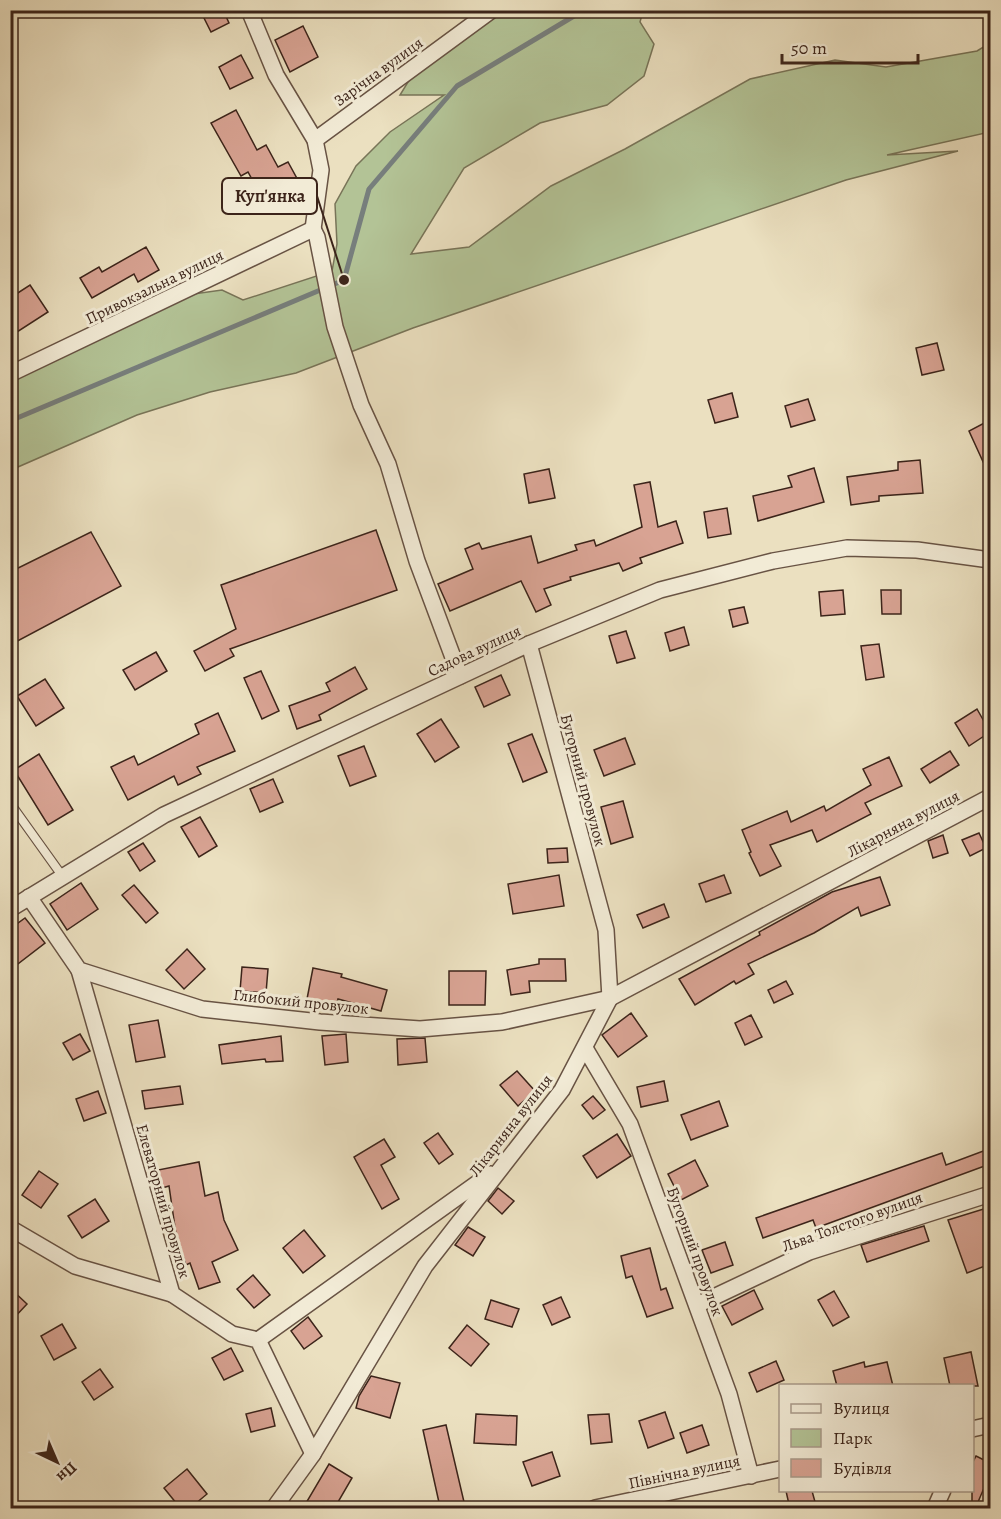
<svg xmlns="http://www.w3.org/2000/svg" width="1001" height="1519" viewBox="0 0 1001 1519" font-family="Alegreya,serif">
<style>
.green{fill:#b3c396;stroke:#787458;stroke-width:1.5}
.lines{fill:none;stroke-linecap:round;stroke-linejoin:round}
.stream{stroke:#777e7c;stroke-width:5}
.building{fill:#d8a393;stroke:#3c241a;stroke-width:1.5}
.service-casing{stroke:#685344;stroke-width:10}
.minor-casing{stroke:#685344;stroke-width:18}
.service{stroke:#f2ebd6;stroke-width:8}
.minor{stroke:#f2ebd6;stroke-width:15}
.labels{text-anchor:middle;stroke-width:6;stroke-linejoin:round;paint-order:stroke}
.street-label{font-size:16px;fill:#3c241a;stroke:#f2ebd6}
.leader{fill:none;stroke:#3c241a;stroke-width:2}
.callout-dot{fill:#3c241a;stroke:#f2ebd6;stroke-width:2}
.callout{fill:#f2ebd6;stroke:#3c241a;stroke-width:2}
.callout-label{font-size:18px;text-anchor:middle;font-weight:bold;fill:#3c241a}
</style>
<rect width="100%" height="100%" fill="#ebe0c0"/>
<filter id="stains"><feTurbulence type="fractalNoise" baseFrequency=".00333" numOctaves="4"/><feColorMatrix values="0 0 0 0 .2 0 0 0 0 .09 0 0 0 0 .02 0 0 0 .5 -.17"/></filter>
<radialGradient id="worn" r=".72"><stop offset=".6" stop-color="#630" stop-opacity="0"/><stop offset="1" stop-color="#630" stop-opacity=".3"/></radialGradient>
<!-- green -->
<polygon class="green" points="492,11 643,11 640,22 654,44 644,76 607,105 540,123 464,168 411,254 469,247 551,186 625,149 750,79 835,60 886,67 977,51 990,43 990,132 887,155 958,151 846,180 413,328 296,373 210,392 137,415 11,470 10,373 172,297 222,290 243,300 332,271 337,244 335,204 356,166 390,132 444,95 400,95 419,64"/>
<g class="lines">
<!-- stream -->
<polyline class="stream" points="10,421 344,280 369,189 457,86 584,10"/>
</g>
<!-- building -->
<g class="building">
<polygon points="214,10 223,10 229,23 211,32 203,16"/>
<polygon points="303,26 318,57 290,72 275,40"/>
<polygon points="241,55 253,78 230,89 219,67"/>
<polygon points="236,110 257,150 266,145 278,167 288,162 300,184 265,203 248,172 241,176 211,123"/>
<polygon points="146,247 159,270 138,282 134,274 92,298 80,278 99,267 102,272"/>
<polygon points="30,285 48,312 17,332 10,323 10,298"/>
<polygon points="937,343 944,370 922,375 916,348"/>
<polygon points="732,393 738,417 715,423 708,400"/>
<polygon points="808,399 815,420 791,427 785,406"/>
<polygon points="990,420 990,477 969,431"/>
<polygon points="920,460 923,493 879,496 879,501 851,505 847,477 898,470 898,462"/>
<polygon points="814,468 824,502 758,521 753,496 792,487 788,476"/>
<polygon points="549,469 555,498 529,503 524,474"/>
<polygon points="650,482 658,527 676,521 683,543 640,558 642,563 623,571 619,563 570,577 571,580 544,589 551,605 536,612 521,581 450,611 438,584 473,569 465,549 479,543 482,549 531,536 538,563 577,550 575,545 594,540 596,546 642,527 634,485"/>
<polygon points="727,508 731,534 708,538 704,512"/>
<polygon points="376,530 397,590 230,649 234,656 205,671 194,651 236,629 221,585"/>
<polygon points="91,532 121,586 10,645 10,572"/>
<polygon points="843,590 845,614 821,616 819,592"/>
<polygon points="881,590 901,590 901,614 882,614"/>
<polygon points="744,607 748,623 733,627 729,610"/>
<polygon points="684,627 689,645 670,651 665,633"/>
<polygon points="626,631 635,658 617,663 609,636"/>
<polygon points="879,644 884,677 866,680 861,646"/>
<polygon points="156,652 167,671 135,690 123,670"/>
<polygon points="355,667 367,689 319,715 321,720 297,729 289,706 330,691 326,683"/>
<polygon points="261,671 279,711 262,719 244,678"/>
<polygon points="501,675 510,695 484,707 475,687"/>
<polygon points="45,679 64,708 36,726 17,696"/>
<polygon points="977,709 990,732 969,746 955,723"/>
<polygon points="218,713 235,751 197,767 201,774 178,785 174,776 128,800 111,767 134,756 138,765 199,734 195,724"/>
<polygon points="441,719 459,747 435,762 417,734"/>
<polygon points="532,734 547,772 523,782 508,744"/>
<polygon points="625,738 635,764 604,776 594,750"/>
<polygon points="364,746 376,776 350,786 338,756"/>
<polygon points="950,751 959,765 930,783 921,769"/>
<polygon points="39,754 73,810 48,825 14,770"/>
<polygon points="889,757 902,786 865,803 871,814 817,842 812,830 770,845 781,866 760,876 749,853 751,852 742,830 787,811 791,822 824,806 826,811 871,785 863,769"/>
<polygon points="273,779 283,802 260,812 250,789"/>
<polygon points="623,801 633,837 611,844 601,807"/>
<polygon points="200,817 217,846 199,857 181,827"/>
<polygon points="979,833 986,848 970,856 962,840"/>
<polygon points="943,835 948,853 933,858 928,841"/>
<polygon points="143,843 155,861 140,871 128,852"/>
<polygon points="567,848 568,862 548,863 547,849"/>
<polygon points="559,875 564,906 513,914 508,884"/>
<polygon points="724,875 731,893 706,902 699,884"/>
<polygon points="880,877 890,905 861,916 858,907 814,933 748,964 754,974 736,984 734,981 695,1005 679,979 760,935 759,932 832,892"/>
<polygon points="81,883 98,909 67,930 50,904"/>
<polygon points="134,885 158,913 146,923 122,895"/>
<polygon points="664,904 669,917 643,928 637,915"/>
<polygon points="25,918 45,943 10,970 10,929"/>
<polygon points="187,949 205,969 184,989 166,970"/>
<polygon points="539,959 565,959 566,981 529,981 530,992 511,995 507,970 539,964"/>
<polygon points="242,967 268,969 266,993 240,991"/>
<polygon points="313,968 342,974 341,977 387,990 381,1011 338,999 336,1005 307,999"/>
<polygon points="449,971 486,971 485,1005 449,1005"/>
<polygon points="786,981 793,994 774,1003 768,990"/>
<polygon points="631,1013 647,1036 618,1057 602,1035"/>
<polygon points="751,1015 762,1037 745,1045 735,1023"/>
<polygon points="158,1020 165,1057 136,1062 129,1025"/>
<polygon points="80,1034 90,1051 73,1060 63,1043"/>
<polygon points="346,1034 348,1062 325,1065 322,1036"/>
<polygon points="281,1036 283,1061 266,1062 265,1059 222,1064 219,1045"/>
<polygon points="425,1038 427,1062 398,1065 397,1039"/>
<polygon points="517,1071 535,1091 518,1106 500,1085"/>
<polygon points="664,1081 668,1101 641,1107 637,1087"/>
<polygon points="180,1086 183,1104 145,1109 142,1091"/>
<polygon points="98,1091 106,1113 84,1121 76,1099"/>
<polygon points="593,1096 605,1110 593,1119 582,1105"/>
<polygon points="719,1101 728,1126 691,1140 681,1115"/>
<polygon points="438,1133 453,1154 439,1164 424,1143"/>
<polygon points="617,1134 631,1156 597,1178 583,1156"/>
<polygon points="384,1139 395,1157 381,1165 399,1199 382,1209 354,1157"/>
<polygon points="986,1150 990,1164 816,1228 813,1220 763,1238 756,1218 942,1153 946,1165"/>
<polygon points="695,1160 708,1186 681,1200 668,1174"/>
<polygon points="199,1162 205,1196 218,1192 224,1220 238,1250 212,1262 220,1282 199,1289 190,1263 186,1265 176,1234 169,1186 162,1188 158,1170"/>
<polygon points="39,1171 58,1184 41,1208 22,1195"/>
<polygon points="498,1188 514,1201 502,1214 488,1201"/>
<polygon points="95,1199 109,1221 82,1238 68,1216"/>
<polygon points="990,1207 990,1264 967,1273 948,1220"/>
<polygon points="924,1226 929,1241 867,1262 861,1245"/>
<polygon points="468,1227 485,1237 473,1256 455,1245"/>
<polygon points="304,1230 325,1256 303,1273 283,1248"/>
<polygon points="725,1242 733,1265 711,1273 702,1250"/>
<polygon points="650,1248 661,1290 666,1288 673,1308 647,1317 632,1276 626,1278 621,1256"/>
<polygon points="253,1275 270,1295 254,1308 237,1289"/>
<polygon points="10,1288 27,1304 10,1322"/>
<polygon points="754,1290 763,1309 732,1325 722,1306"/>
<polygon points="834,1291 849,1317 833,1326 818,1300"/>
<polygon points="561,1297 570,1317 552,1325 543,1305"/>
<polygon points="491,1300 519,1309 512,1327 485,1319"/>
<polygon points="308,1317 322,1336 304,1349 291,1331"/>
<polygon points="62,1324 76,1348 54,1360 41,1336"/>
<polygon points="467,1325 489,1344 471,1366 449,1348"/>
<polygon points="231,1348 243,1371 224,1380 212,1358"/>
<polygon points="971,1352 978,1386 950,1386 944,1358"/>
<polygon points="776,1361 784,1380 757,1392 749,1373"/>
<polygon points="864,1362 865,1367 887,1362 893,1386 837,1386 833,1371"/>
<polygon points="100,1369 113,1387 94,1400 82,1382"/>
<polygon points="371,1376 400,1383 390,1418 356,1408 359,1396"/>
<polygon points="271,1408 275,1426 251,1432 246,1414"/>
<polygon points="665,1412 674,1438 648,1448 639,1421"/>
<polygon points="476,1414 517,1416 516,1445 474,1443"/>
<polygon points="609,1414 612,1442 591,1444 588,1415"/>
<polygon points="446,1425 464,1502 440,1507 423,1430"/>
<polygon points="702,1425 709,1445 687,1453 680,1433"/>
<polygon points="552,1452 560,1476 532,1486 523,1462"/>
<polygon points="976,1456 990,1463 990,1483 987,1481 975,1509 972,1509 972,1464"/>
<polygon points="329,1464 352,1478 334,1509 315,1509 306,1503"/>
<polygon points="187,1469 207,1494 189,1509 181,1509 164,1488"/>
<polygon points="786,1491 812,1491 817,1509 790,1509"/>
</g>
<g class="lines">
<defs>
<polyline id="service" points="10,803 63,877"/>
<g id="minor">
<polyline points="249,10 276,75 315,140 321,170 313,229"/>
<polyline points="315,140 492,10"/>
<polyline points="313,229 317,237 335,327 361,405 388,464 417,561 460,676"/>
<polyline points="10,374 313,229"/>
<polyline points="29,897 79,970 202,1009 320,1022 420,1029 502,1022 610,998 990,797"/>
<polyline points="10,909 164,815 529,644 660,590 773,561 847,548 917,550 990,560"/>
<polyline points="79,970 172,1294 232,1334 258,1340 313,1454"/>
<polyline points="585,1048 630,1124 729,1394 751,1476"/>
<polyline points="10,1228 75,1266 172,1294"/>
<polyline points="697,1305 809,1252 990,1194"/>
<polyline points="258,1340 490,1174"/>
<polyline points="972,1429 990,1425"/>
<polyline points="274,1508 313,1454 425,1266 562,1090 610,998 606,930 529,644"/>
<polyline points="595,1508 780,1469"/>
<polyline points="935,1508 943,1490"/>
</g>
</defs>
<!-- service casing -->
<use href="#service" class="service-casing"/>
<!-- minor casing -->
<use href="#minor" class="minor-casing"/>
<!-- service -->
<use href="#service" class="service"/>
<!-- minor -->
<use href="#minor" class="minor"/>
</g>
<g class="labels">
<!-- street labels -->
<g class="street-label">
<text transform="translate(378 71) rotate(-36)" y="6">Зарічна вулиця</text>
<text transform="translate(154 286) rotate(-26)" y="6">Привокзальна вулиця</text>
<text transform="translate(474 650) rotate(-25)" y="6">Садова вулиця</text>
<text transform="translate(584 780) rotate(75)" y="6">Бугорний провулок</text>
<text transform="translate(903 823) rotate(-28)" y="6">Лікарняна вулиця</text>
<text transform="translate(301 1001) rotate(6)" y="6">Глибокий провулок</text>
<text transform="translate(510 1125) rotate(-52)" y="6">Лікарняна вулиця</text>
<text transform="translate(164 1201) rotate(74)" y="6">Елеваторний провулок</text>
<text transform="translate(852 1221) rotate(-20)" y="6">Льва Толстого вулиця</text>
<text transform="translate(696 1251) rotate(70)" y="6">Бугорний провулок</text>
<text transform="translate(684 1471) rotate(-12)" y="6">Північна вулиця</text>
</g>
</g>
<!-- callouts -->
<path class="leader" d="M344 280L317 196"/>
<circle class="callout-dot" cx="344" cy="280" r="6"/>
<rect class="callout" x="222" y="178" width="95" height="36" rx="6"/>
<g class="callout-label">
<text x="270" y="202">Куп'янка</text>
</g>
<!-- margin -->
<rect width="1001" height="1519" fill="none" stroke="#ebe0c0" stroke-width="36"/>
<rect x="12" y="12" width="977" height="1495" fill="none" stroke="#3c241a" stroke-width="3"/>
<rect x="18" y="18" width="965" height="1483" fill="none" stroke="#3c241a" stroke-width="1.5"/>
<!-- legend -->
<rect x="779" y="1384" width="195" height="108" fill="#f2ebd6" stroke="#a99b8b" stroke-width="1.5"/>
<rect x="791" y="1404" width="30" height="9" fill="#f2ebd6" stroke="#a99b8b" stroke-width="1.5"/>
<text x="833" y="1414" font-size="18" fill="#3c241a">Вулиця</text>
<rect x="791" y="1429" width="30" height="18" fill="#b3c396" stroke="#a99b8b" stroke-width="1.5"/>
<text x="833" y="1444" font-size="18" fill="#3c241a">Парк</text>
<rect x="791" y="1459" width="30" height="18" fill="#d8a393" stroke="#a99b8b" stroke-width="1.5"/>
<text x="833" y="1474" font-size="18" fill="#3c241a">Будівля</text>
<!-- north arrow -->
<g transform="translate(57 1462) rotate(136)" stroke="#f2ebd6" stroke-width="4.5" paint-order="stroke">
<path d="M0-4.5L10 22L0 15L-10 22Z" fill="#3c241a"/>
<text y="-9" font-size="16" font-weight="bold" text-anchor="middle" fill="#3c241a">Пн</text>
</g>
<!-- scale -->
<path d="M782 54v9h136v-9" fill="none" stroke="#3c241a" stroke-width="3"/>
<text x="791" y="54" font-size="18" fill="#3c241a" stroke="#f2ebd6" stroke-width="4.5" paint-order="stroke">50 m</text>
<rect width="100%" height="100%" filter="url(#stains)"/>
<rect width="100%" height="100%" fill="url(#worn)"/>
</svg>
